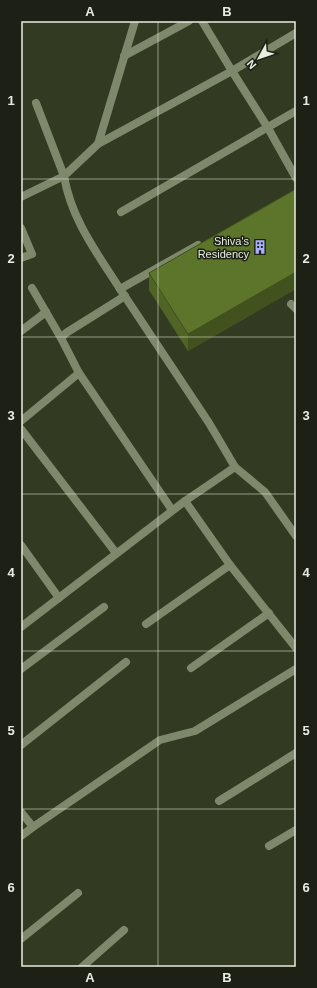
<svg xmlns="http://www.w3.org/2000/svg" width="317" height="988" viewBox="0 0 317 988" font-family="Helvetica,sans-serif">
<style>
.lines{fill:none;stroke-linecap:round;stroke-linejoin:round}
.street{stroke:#7d896a;stroke-width:8}
.wall{fill:#506525}
.shaded-wall{fill:#41521e}
.building{fill:#5d752b;stroke:#41521e}
.grid{fill:none;stroke:#e7eddf;stroke-width:1;stroke-opacity:0.55}
.labels{text-anchor:middle;stroke-width:3;stroke-linejoin:round;paint-order:stroke}
.poi-label{font-size:11px;fill:#e7eddf;stroke:#1c2015;text-anchor:end}
.neatline{fill:none;stroke:#e7eddf;stroke-width:1.5}
.grid-label{font-size:13px;text-anchor:middle;font-weight:bold;fill:#e7eddf}
</style>
<rect width="100%" height="100%" fill="#323a22"/>
<g class="lines">
<!-- street -->
<g class="street">
<polyline points="135,21 98,144 232,71 268,128 296,178"/>
<polyline points="202,21 232,71 296,33"/>
<polyline points="124,56 189,21"/>
<path d="M 98,144 L 64,176 C 71,219 97,253 120,289"/>
<polyline points="21,197 64,176 36,103"/>
<polyline points="121,212 296,111"/>
<polyline points="21,228 32,254 21,258"/>
<polyline points="198,245 120,289 209,423 235,467 265,492 296,536"/>
<polyline points="32,288 61,338"/>
<polyline points="125,296 66,333 61,338 79,373 172,510"/>
<polyline points="291,304 296,309"/>
<polyline points="21,331 46,312"/>
<polyline points="21,421 79,373"/>
<polyline points="21,429 116,553"/>
<polyline points="185,501 230,565 296,648"/>
<polyline points="21,545 59,598"/>
<polyline points="146,624 230,565"/>
<polyline points="21,627 185,501 235,467"/>
<polyline points="191,668 269,613"/>
<polyline points="21,669 104,607"/>
<polyline points="21,745 126,662"/>
<polyline points="219,801 296,753"/>
<polyline points="21,812 33,827 21,836"/>
<polyline points="33,827 160,740 195,731 296,669"/>
<polyline points="269,846 296,830"/>
<polyline points="21,939 78,893"/>
<polyline points="82,967 124,930"/>
</g>
</g>
<!-- wall -->
<polygon class="wall" points="296,189 296,289 188,351 149,290 149,273"/>
<!-- shaded-wall -->
<polygon class="shaded-wall" points="296,272 296,289 188,351 188,334"/>
<!-- building -->
<polygon class="building" points="296,189 296,272 188,334 149,273"/>
<!-- grid -->
<path class="grid" d="M 158,21 L 158,967M 21,179 L 296,179M 21,337 L 296,337M 21,494 L 296,494M 21,651 L 296,651M 21,809 L 296,809"/>
<!-- icons -->
<defs>
<symbol id="building-bare" viewBox="-9 -9 18 18"><path d="M-4-6H4V6H1V3H-1V6H-4ZM-2.5-4.3h1.7v1.8h-1.7ZM.8-4.3h1.7v1.8H.8ZM-2.5-1h1.7V.8h-1.7ZM.8-1h1.7V.8H.8Z" fill="#aab0fb" stroke="#1c2015" stroke-width="2.5" paint-order="stroke"/></symbol>
</defs>
<g fill-rule="evenodd">
<use href="#building-bare" x="250" y="237" width="20" height="20"/>
</g>
<g class="labels">
<!-- poi labels -->
<g class="poi-label">
<text x="249" y="245">Shiva's<tspan x="249" dy="13">Residency</tspan></text>
</g>
</g>
<!-- border -->
<rect width="317" height="988" fill="none" stroke="#1c2015" stroke-width="44"/>
<!-- north arrow -->
<g transform="translate(259 58) rotate(230)" stroke="#1c2015" stroke-width="3" paint-order="stroke">
<path d="M0-3L7 15L0 10L-7 15Z" fill="#e7eddf"/>
<text y="-6" font-size="11" font-weight="bold" text-anchor="middle" fill="#e7eddf">N</text>
</g>
<rect x="22" y="22" width="273" height="944" class="neatline"/>
<g class="grid-label">
<text x="90" y="16">A</text>
<text x="227" y="16">B</text>
<text x="11" y="105">1</text>
<text x="306" y="105">1</text>
<text x="11" y="263">2</text>
<text x="306" y="263">2</text>
<text x="11" y="420">3</text>
<text x="306" y="420">3</text>
<text x="11" y="577">4</text>
<text x="306" y="577">4</text>
<text x="11" y="735">5</text>
<text x="306" y="735">5</text>
<text x="11" y="892">6</text>
<text x="306" y="892">6</text>
<text x="90" y="982">A</text>
<text x="227" y="982">B</text>
</g>
</svg>
